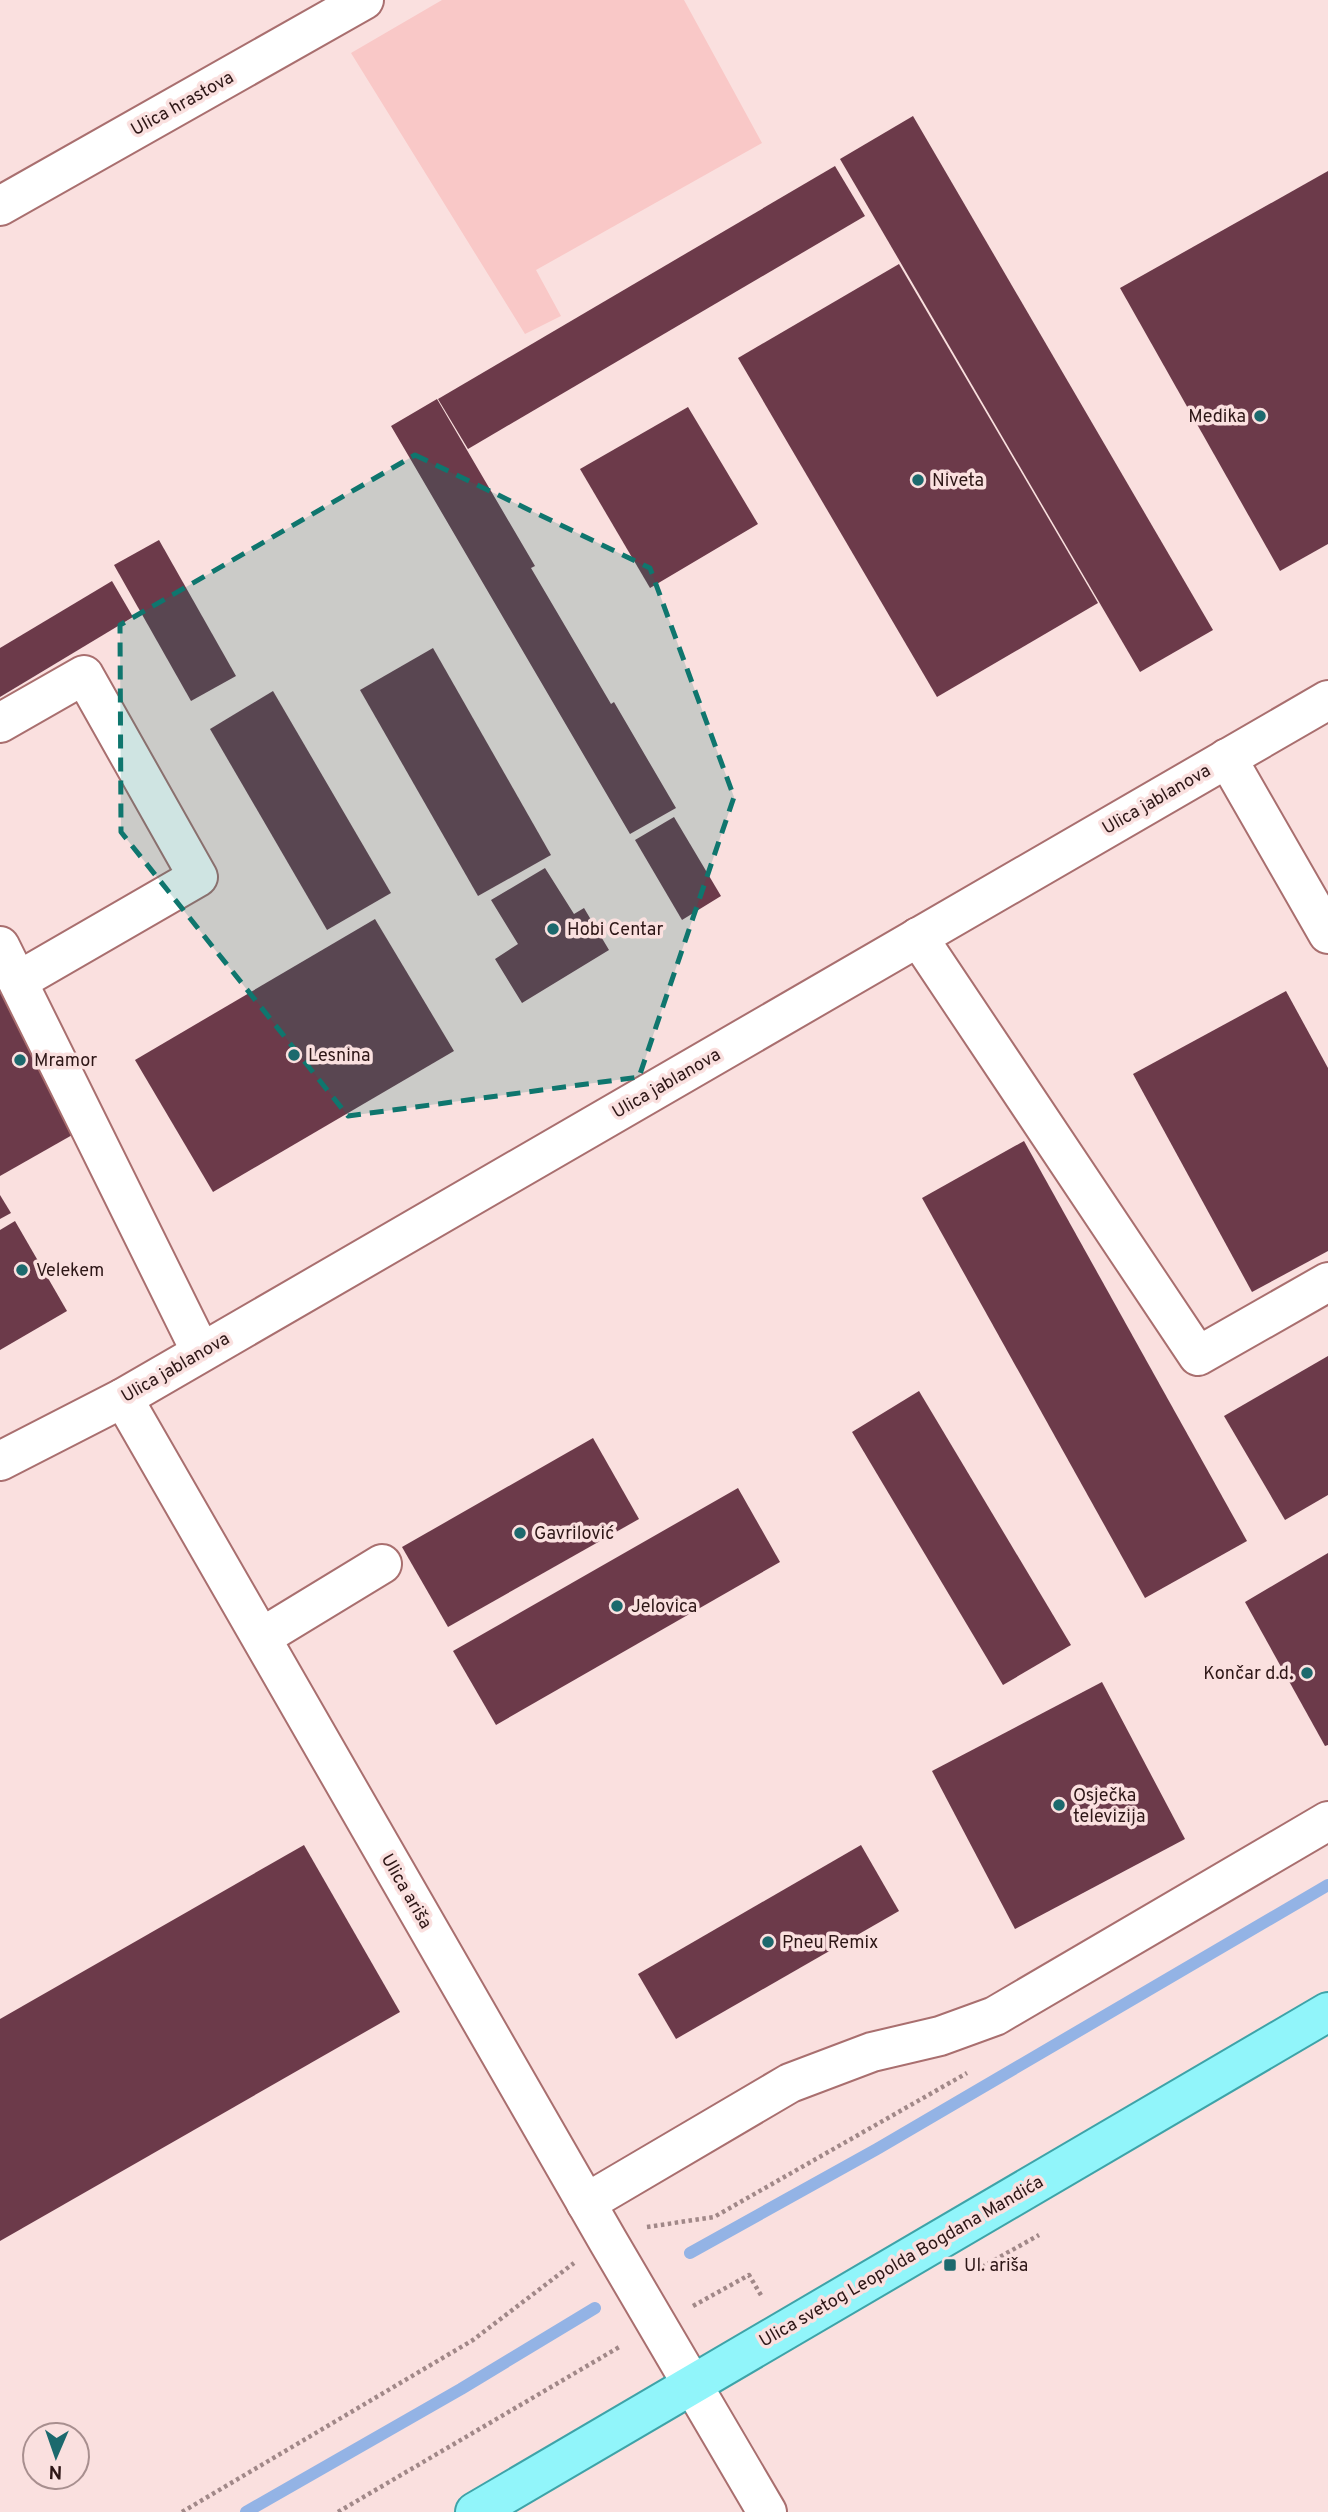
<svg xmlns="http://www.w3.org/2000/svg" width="1328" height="2512" viewBox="0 0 1328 2512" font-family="Overpass,sans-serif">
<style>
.green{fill:#f9c8c7}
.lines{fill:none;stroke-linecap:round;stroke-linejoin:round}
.stream{stroke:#93b3e5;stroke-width:12}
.building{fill:#6c3a4a}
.minor-casing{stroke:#a96f6f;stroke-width:42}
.major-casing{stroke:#3ea3a8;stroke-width:42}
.path{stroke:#a18888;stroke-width:4.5;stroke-dasharray:3.5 3.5;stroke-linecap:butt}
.minor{stroke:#fff;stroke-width:38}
.major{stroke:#91f5fa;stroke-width:38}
.marked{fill:#0f766e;fill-opacity:0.2;stroke:#0f766e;stroke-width:5;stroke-dasharray:14 9;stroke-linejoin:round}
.poi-dot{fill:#1c696d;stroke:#fae0df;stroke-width:2.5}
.labels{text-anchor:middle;stroke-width:7;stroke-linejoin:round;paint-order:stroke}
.street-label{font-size:18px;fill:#2d1616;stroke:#fae0df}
.poi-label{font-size:18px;fill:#2d1616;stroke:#fae0df;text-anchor:start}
</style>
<rect width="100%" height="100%" fill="#fae0df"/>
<!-- green -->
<polygon class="green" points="442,0 684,0 762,143 536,270 561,316 525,334 351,53"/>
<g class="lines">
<!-- stream -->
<g class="stream">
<polyline points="690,2253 877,2149 1328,1885"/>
<polyline points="246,2512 461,2389 595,2308"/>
</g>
</g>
<!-- building -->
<g class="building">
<polygon points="913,116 1213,630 1140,672 840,159"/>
<polygon points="835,166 865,216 468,449 438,399"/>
<polygon points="1328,171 1328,544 1280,571 1120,288"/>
<polygon points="899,264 1098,603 937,697 738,358"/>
<polygon points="437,399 535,566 531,568 611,704 614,702 676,808 630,834 391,426"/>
<polygon points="688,407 758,524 650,588 580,469"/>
<polygon points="159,540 236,676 191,701 114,565"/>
<polygon points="112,581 133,617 0,697 0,648"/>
<polygon points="433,648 551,855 478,896 360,690"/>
<polygon points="273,691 391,893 327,930 210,729"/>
<polygon points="674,817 721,896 682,920 635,840"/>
<polygon points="545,868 574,914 584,908 609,950 522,1003 495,959 518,944 491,900"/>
<polygon points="375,919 454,1051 213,1192 135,1060"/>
<polygon points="0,991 81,1130 0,1176"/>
<polygon points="1286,991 1328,1068 1328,1251 1252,1292 1133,1074"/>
<polygon points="1024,1141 1247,1541 1145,1598 922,1198"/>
<polygon points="0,1195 11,1213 0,1219"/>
<polygon points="15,1221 67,1311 0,1350 0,1230"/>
<polygon points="1328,1356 1328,1495 1285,1520 1224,1416"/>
<polygon points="919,1391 1071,1645 1003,1685 852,1432"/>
<polygon points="593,1438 639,1519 448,1627 402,1547"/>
<polygon points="738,1488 780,1562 496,1725 453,1651"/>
<polygon points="1328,1553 1328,1745 1325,1746 1245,1602"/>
<polygon points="1102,1682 1185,1839 1015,1929 932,1771"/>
<polygon points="304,1845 400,2012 0,2241 0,2019"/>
<polygon points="861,1845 899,1911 676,2039 638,1974"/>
</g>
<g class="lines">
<defs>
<g id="minor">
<polyline points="0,206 364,0"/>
<polyline points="0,723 84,675 198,877 18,981"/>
<polyline points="1227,758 1328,934"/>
<polyline points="918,937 1198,1356 1328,1282"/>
<polyline points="0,946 201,1352"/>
<polyline points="123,1398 608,2241 767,2512"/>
<polyline points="0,1461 123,1398 1328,700"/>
<polyline points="262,1637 382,1564"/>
<polyline points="586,2203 790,2083 872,2052 940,2036 995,2016 1328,1821"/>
</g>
<polyline id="major" points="475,2512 1328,2012"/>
</defs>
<!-- minor casing -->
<use href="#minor" class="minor-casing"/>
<!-- major casing -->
<use href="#major" class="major-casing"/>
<!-- path -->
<g class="path">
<polyline points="647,2227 714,2217 967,2073"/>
<polyline points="982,2267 1039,2235"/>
<polyline points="693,2306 749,2275 762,2297"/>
<polyline points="182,2512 473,2340 574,2263"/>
<polyline points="338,2512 621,2346"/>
</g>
<!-- minor -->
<use href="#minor" class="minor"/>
<!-- major -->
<use href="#major" class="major"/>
</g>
<!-- marked area -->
<path class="marked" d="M 415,455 L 650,568 L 734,797 L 639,1077 L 348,1116 L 121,832 L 120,625 Z"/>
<!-- markers -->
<g class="poi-dot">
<circle cx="1260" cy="416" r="7"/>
<circle cx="918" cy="480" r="7"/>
<circle cx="553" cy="929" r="7"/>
<circle cx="294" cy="1055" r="7"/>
<circle cx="20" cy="1060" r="7"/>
<circle cx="22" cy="1270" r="7"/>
<circle cx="520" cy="1533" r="7"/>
<circle cx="617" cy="1606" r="7"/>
<circle cx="1307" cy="1673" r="7"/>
<circle cx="1059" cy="1805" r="7"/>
<circle cx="768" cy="1942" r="7"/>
<rect x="943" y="2258" width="14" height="14" rx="3.5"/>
</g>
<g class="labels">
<!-- street labels -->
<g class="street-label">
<text transform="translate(182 103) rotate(-29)" y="6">Ulica hrastova</text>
<text transform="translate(1156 799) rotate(-30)" y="6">Ulica jablanova</text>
<text transform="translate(666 1083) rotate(-30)" y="6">Ulica jablanova</text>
<text transform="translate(175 1367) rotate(-30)" y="6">Ulica jablanova</text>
<text transform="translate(407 1891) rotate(60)" y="6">Ulica ariša</text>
<text transform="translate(901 2261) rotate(-30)" y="6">Ulica svetog Leopolda Bogdana Mandića</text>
</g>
<!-- poi labels -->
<g class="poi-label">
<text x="1246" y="422" text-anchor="end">Medika</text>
<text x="932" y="486">Niveta</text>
<text x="567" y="935">Hobi Centar</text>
<text x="308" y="1061">Lesnina</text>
<text x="34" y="1066">Mramor</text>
<text x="36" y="1276">Velekem</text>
<text x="534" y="1539">Gavrilović</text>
<text x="631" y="1612">Jelovica</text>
<text x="1293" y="1679" text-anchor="end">Končar d.d.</text>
<text x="1073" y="1801">Osječka<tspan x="1073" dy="21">televizija</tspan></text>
<text x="782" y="1948">Pneu Remix</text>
<text x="964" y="2271">Ul. ariša</text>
</g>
</g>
<!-- north arrow -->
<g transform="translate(56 2456) rotate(182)"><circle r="33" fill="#fae0df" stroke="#a88f8f" stroke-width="2"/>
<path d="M0-5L12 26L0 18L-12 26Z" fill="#1c696d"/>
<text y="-10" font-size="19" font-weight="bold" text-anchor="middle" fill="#2d1616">N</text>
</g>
</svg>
